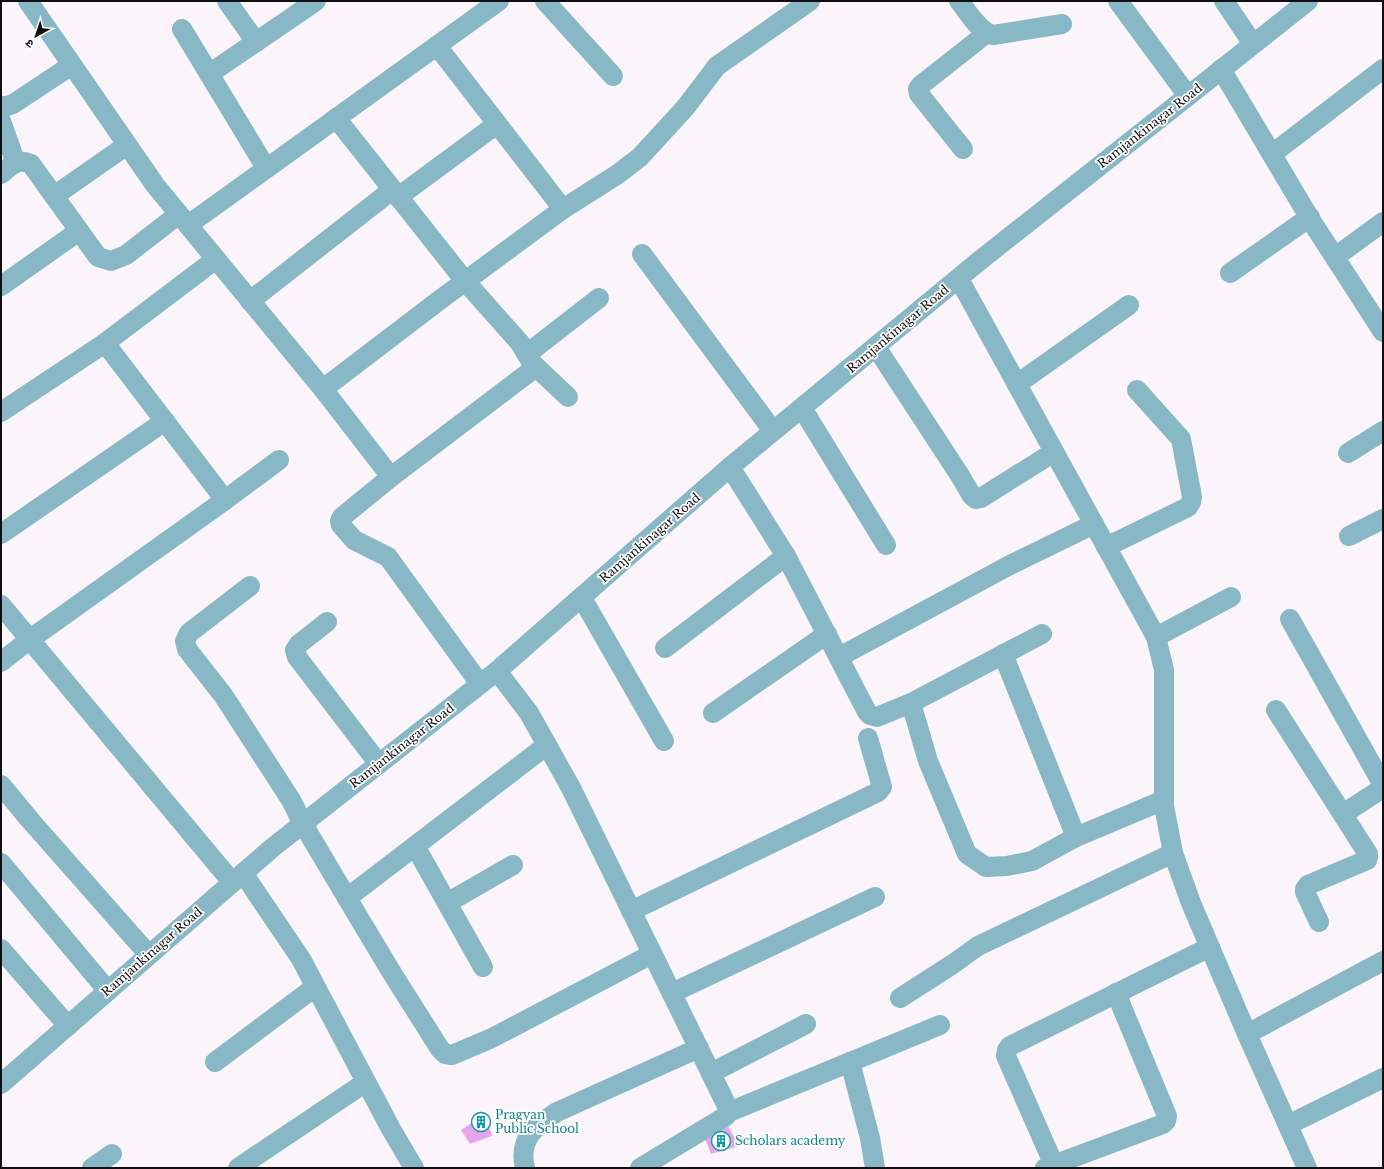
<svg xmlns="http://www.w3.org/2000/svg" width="1384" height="1169" viewBox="0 0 1384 1169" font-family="'Libre Baskerville','Noto Sans Devanagari',serif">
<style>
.building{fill:#e9a5eb}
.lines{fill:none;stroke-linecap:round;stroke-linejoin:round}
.minor{stroke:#88b8c5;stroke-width:20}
.labels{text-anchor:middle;stroke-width:3.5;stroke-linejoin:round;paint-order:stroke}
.street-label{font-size:12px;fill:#110e11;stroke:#fff}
.culture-label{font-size:12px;fill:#0d838f;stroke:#fff;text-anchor:start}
</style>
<rect width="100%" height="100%" fill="#fbf4fb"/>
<!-- building -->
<g class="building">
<polygon points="486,1114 492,1136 470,1144 461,1130"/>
<polygon points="728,1126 739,1146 711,1154 704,1136"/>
</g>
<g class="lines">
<!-- minor -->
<g class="minor">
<polyline points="28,1 155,185 323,389 391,477"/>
<polyline points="227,1 256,42"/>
<polyline points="545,1 613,76"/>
<path d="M 959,1 C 968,12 979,32 993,35 L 1062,24"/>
<polyline points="1118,1 1188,96"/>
<polyline points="1224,1 1253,44"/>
<polyline points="182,29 266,168"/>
<polyline points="437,46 563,209"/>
<polyline points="1221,69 1312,222 1383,332"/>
<polyline points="209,74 316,1"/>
<polyline points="1,106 7,106 13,104 72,65"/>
<polyline points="336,118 465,281 520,343 532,363 568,397"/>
<polyline points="1,121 16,163"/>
<polyline points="963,149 919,94 918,89 921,85 987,33"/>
<polyline points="1272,154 1383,69"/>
<path d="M 1,174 C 12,165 17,158 31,164 L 98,257 L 111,261 L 126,255 L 179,214"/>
<polyline points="54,196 127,145"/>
<polyline points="398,197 497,124"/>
<polyline points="188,225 499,1"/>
<polyline points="642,254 773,431"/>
<polyline points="1335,257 1383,222"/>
<polyline points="1230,273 1310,217"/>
<polyline points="959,279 1156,637 1164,670 1164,806 1173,853 1191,903 1247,1034 1307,1168"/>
<polyline points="1,286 79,231"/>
<polyline points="250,301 392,190"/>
<polyline points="876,347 959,474 972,496 976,499 981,498 1054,452"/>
<polyline points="527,354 599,298"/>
<polyline points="1017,384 1129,305"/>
<polyline points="323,389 437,302 563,209 618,174 640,157 685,108 717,66 810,1"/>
<polyline points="802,408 886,545"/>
<polyline points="1,412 105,343 216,259"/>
<polyline points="1348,453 1383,431"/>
<polyline points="730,467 786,556 867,712 870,715 877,717 911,703 1042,634"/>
<polyline points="225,500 279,460"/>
<polyline points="1,534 165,421"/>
<polyline points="1349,536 1383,519"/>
<polyline points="1106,547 1188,507 1191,502 1192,497 1181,439 1137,390"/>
<polyline points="250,586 189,633 185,641 187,649 223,695 291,800 303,824 347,898 392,973 440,1049 445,1054 452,1055 492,1038 652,954"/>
<polyline points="582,598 664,741"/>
<polyline points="1,605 232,882"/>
<polyline points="1290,619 1383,785"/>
<polyline points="327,622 299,644 295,650 297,657 379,764"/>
<polyline points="1156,637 1231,597"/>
<polyline points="665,648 786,556"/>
<polyline points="1003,654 1076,837"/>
<polyline points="839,657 1010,565 1094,524"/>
<polyline points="1,662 29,640 225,500 105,343"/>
<polyline points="497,671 529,713 571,788 728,1108 729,1112"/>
<polyline points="480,684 388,557 354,540 341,525 340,521 342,517 391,477 536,367"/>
<polyline points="911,703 928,761 967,854 986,867 1007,866 1032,861 1076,837 1164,800"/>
<polyline points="1276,710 1368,854 1368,857 1367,860 1308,885 1305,889 1305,892 1319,922"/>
<polyline points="713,713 827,634"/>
<polyline points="1,785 30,820 149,955"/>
<polyline points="1343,814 1383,788"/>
<polyline points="415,846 483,967"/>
<polyline points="1,863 108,991"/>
<polyline points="243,873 301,959 391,1129 414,1168"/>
<polyline points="347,898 547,745"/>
<polyline points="447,903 513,865"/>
<polyline points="631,911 878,792 882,787 868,738"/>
<polyline points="1,949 68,1026"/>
<polyline points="672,993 875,897"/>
<polyline points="900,998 953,964 978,946 1173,853"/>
<polyline points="1247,1034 1383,961"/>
<polyline points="215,1062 315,987"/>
<polyline points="850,1062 870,1138 875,1168"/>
<polyline points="711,1073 806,1024"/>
<polyline points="1,1084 272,848 497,671 730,467 978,262 1308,1"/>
<polyline points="1288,1125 1383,1078"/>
<polyline points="1054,1165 1006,1056 1007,1050 1010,1046 1210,947"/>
<polyline points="92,1168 112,1154"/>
<polyline points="238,1168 366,1082"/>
<path d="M 525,1168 C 518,1139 535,1126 557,1112 L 699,1048"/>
<polyline points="640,1168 726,1116 729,1112 940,1025"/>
<polyline points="1045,1168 1163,1124 1166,1121 1167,1116 1116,993"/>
</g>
</g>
<!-- icons -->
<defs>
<symbol id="building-ring" viewBox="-11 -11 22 22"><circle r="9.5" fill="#fff" stroke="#0f9aa8" stroke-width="1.5"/><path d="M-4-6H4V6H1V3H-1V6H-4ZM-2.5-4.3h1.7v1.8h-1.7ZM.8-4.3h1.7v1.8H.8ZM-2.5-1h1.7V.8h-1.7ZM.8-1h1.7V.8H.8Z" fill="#0f9aa8"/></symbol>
</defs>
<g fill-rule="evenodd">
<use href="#building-ring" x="470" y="1111" width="22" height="22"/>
<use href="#building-ring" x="710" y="1130" width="22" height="22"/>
</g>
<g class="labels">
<!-- street labels -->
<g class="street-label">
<text transform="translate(1150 126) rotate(-38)" y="4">Ramjankinagar Road</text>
<text transform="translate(898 329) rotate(-40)" y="4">Ramjankinagar Road</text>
<text transform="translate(650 538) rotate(-41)" y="4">Ramjankinagar Road</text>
<text transform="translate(402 746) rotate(-38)" y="4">Ramjankinagar Road</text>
<text transform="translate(152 952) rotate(-41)" y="4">Ramjankinagar Road</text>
</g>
<!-- culture labels -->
<g class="culture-label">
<text x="495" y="1119">Pragyan<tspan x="495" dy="14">Public School</tspan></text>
<text x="735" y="1145">Scholars academy</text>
</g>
</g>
<!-- border -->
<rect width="1384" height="1169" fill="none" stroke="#110e11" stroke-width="4"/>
<!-- north arrow -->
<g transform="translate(36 36) rotate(220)" stroke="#ffffff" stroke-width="3" paint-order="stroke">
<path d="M0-3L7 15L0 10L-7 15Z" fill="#110e11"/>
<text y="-6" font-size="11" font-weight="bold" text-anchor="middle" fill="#110e11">उ</text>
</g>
</svg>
